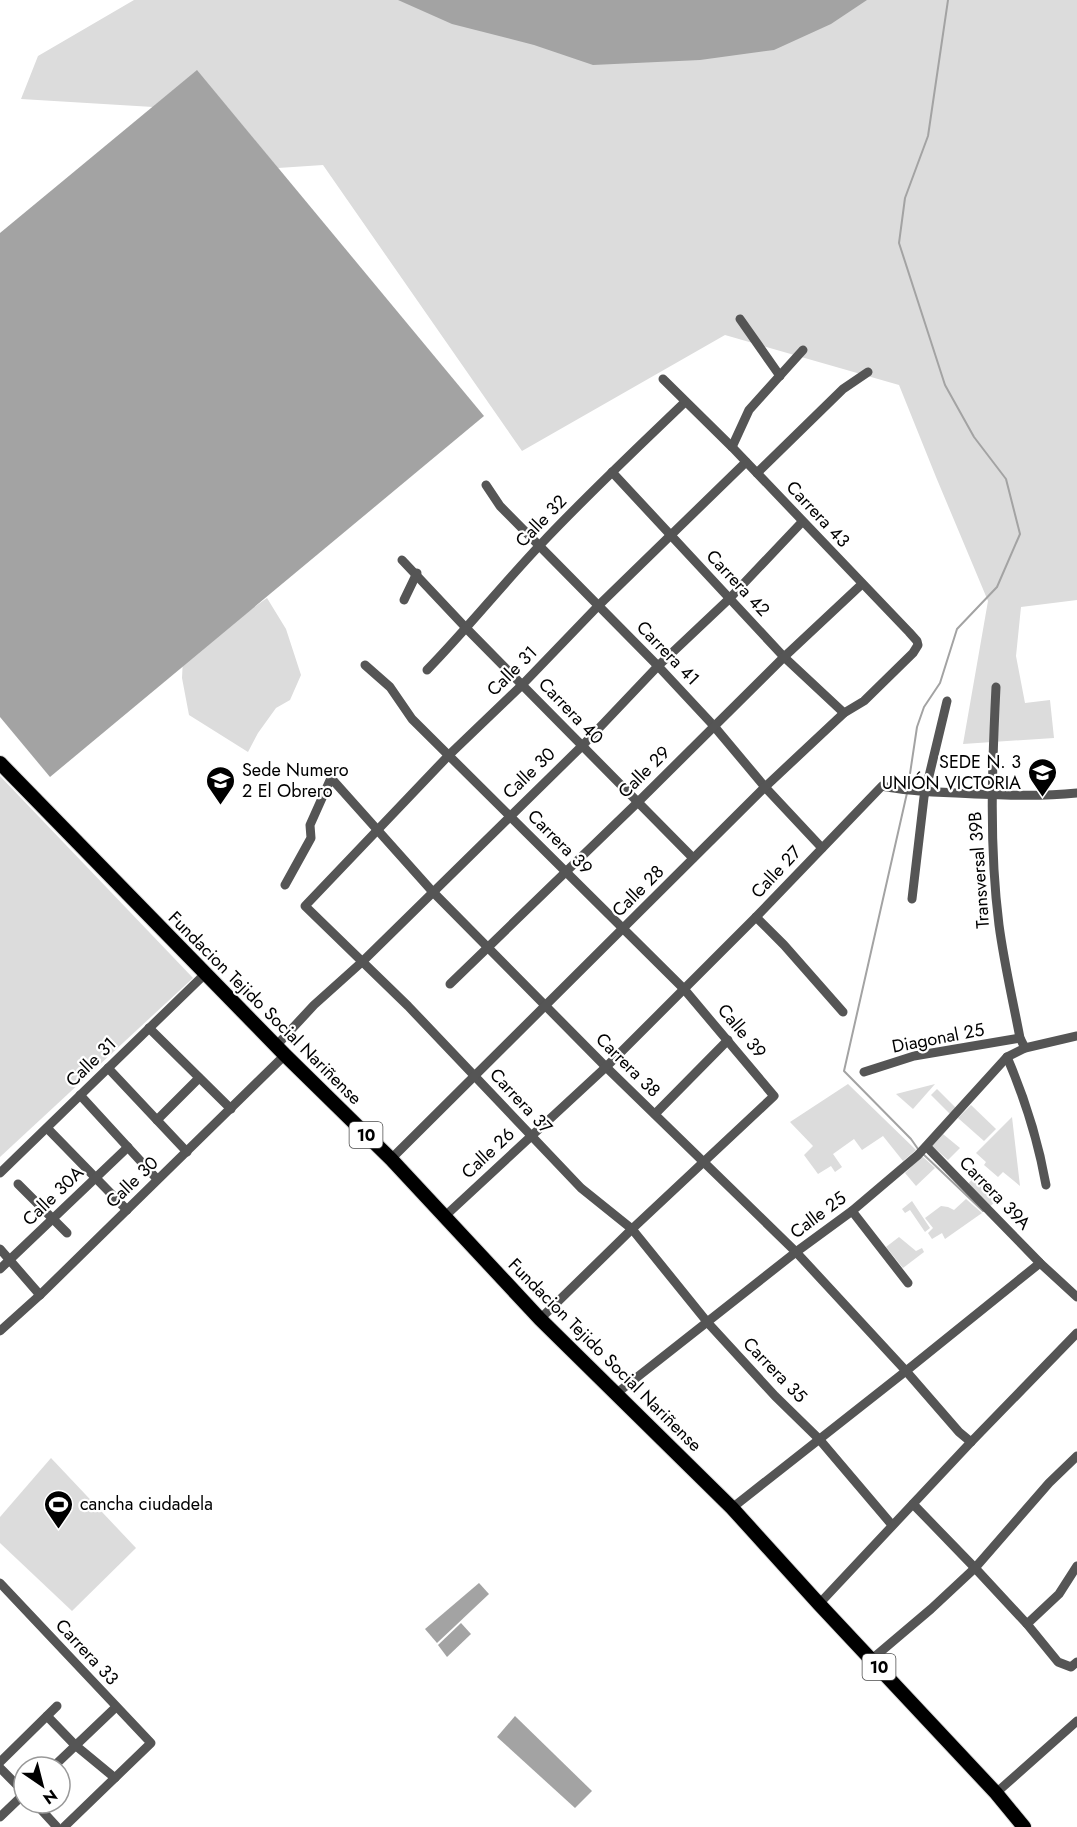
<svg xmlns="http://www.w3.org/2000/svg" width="1077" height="1827" viewBox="0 0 1077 1827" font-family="Jost,sans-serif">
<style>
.green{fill:#dcdcdc}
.water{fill:#a3a3a3}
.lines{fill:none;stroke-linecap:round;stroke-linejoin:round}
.stream{stroke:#a3a3a3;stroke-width:2}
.primary-casing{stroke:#dbdbdb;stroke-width:16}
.minor{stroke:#555;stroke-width:9}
.primary{stroke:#000;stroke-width:14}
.labels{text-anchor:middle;stroke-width:4.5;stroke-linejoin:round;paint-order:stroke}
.shield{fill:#fff;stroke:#4c4c4c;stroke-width:1.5}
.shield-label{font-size:16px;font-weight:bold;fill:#000}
.street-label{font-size:18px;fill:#000;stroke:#fff}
.poi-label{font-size:18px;fill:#000;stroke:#fff;text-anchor:start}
</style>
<rect width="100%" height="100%" fill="#fff"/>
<!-- green -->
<g class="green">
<polygon points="134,0 1077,0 1077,600 1021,607 1016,656 1025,703 1050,700 1054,738 963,744 988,601 936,477 899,385 725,335 522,451 323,165 278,168 197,71 153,107 21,99 38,56"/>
<polygon points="267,598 286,629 301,675 290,700 276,708 258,733 248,752 189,715 182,678 183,658"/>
<polygon points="0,776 193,978 0,1157"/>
<polygon points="848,1084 916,1150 903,1161 883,1136 862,1150 854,1139 833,1154 842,1167 835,1172 831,1166 818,1174 804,1155 813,1146 790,1122"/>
<polygon points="935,1084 913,1109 896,1094"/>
<polygon points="937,1089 956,1108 950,1114 931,1095"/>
<polygon points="971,1105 996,1129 984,1141 958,1118"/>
<polygon points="1012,1117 1020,1186 1003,1172 998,1177 984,1165 986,1162 976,1153"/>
<polygon points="943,1134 960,1148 948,1160 932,1146"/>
<polygon points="922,1156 935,1168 916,1186 905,1173"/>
<polygon points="974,1177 985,1187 989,1183 1003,1196 989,1207 968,1184"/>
<polygon points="966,1199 982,1213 945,1239 942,1233 932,1239 928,1233 933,1228 925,1218 941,1206 948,1207 954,1210"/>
<polygon points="912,1201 930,1228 925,1232 910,1210 905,1213 902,1209"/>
<polygon points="899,1237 916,1251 922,1248 924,1252 903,1268 886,1247"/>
<polygon points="51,1458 136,1548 72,1611 0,1543 0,1517"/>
</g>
<!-- water -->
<g class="water">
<polygon points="398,0 867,0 831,24 774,50 700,60 593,65 534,45 452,24"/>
<polygon points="197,70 484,416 50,777 0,717 0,233"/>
<polygon points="479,1583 489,1594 437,1643 425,1629"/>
<polygon points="461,1623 471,1634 447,1657 438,1645"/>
<polygon points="515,1716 592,1791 575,1808 497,1737"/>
</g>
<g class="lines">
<!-- stream -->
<g class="stream">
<polyline points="908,787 917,727 924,707 940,683 957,629 997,587 1020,534 1006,479 974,437 945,385 899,243 905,198 928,136 948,0"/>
<polyline points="907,793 844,1071 911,1139 918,1149"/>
<polyline points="922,1153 983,1211"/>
</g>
<defs>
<polyline id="primary" points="0,763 285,1055 391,1159 540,1319 732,1508 819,1604 996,1793 1024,1827"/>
</defs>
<!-- primary casing -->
<use href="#primary" class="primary-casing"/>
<!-- minor -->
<g class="minor">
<polyline points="740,319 780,376"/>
<polyline points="732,447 749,410 803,350"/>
<polyline points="746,462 599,605 522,685 449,755 305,906 408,1006 581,1188 632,1229 708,1323 775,1396 819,1439 892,1525"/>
<polyline points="612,472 784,657 844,713"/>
<polyline points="757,473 843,389 868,372"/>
<polyline points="486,485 500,506 658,666 713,725 765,787 822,848"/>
<polyline points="402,560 467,629 693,858"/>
<polyline points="404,600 417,573"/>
<polyline points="365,665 390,687 412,719 684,989 774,1096 632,1229 540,1319"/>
<path d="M 427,670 C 467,629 502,585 541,544 C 587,495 636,449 685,402"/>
<path d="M 996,687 C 992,767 989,846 999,925 C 1004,963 1013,1001 1020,1038 L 1025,1048"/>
<polyline points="285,885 311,838 310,825 331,778 432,891 606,1067 796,1252 906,1371 959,1432 971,1442"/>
<polyline points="912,899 924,797 947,701"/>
<polyline points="756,917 784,945 843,1012"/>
<polyline points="450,984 637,803 784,657 862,584"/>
<polyline points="149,1028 231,1109"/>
<polyline points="276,1046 314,1005 363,961 582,746 658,666 729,599 802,522"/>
<path d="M 1007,1057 C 1025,1099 1038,1140 1046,1185"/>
<polyline points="108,1068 187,1152"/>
<polyline points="864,1072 914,1056 1020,1038"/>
<polyline points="80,1095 157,1179"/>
<polyline points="655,1114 728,1040"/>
<polyline points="157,1120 199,1078"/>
<polyline points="47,1128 127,1210"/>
<polyline points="927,1147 1040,1263 1077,1297"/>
<polyline points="391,1159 765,787 844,713 864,701 913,653 918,645 917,641 909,632 732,447 663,379"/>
<polyline points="0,1173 205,974"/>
<polyline points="18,1184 67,1233"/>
<polyline points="852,1211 908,1283"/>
<path d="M 444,1217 L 606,1067 L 756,917 L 882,786 C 906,791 931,792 956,793 C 996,795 1037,797 1077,793"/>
<polyline points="0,1249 40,1295"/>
<polyline points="0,1269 128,1147"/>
<polyline points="0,1331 40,1295 285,1055"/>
<polyline points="617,1393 796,1252 852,1211 918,1155 1007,1057 1025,1048 1077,1036"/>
<polyline points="913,1504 975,1568 1027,1624 1058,1662 1071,1667 1077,1662"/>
<polyline points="732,1508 906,1371 1040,1263"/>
<polyline points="0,1583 151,1743 64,1827"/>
<polyline points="819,1604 971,1442 1077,1333"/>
<polyline points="1027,1624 1059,1594 1077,1566"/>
<polyline points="872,1659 931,1609 975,1568 1049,1483 1077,1456"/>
<polyline points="47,1716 75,1745 115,1778"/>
<polyline points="0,1762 57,1706"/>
<polyline points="53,1767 116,1707"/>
<polyline points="0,1768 24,1792"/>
<polyline points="996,1793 1077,1721"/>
<polyline points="35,1803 57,1827"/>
<polyline points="0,1817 24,1794"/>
</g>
<!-- primary -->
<use href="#primary" class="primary"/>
</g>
<!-- icons -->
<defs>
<symbol id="school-pin" viewBox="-11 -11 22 30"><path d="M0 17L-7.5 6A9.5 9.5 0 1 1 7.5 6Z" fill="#000" stroke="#fff"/><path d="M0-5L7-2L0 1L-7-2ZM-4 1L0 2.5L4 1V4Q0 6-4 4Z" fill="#fff"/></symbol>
<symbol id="stadium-pin" viewBox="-11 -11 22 30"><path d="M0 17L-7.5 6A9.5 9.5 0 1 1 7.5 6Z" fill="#000" stroke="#fff"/><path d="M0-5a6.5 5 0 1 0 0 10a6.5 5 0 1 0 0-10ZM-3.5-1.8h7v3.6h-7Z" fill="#fff"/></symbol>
</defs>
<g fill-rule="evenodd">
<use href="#school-pin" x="1026" y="756" width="33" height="45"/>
<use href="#school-pin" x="204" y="764" width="33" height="45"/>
<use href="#stadium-pin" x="42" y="1488" width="33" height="45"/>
</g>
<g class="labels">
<!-- shield labels -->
<g class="shield">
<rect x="349.5" y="1122" width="33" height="26" rx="4.5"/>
<rect x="862.5" y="1654" width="33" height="26" rx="4.5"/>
</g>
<g class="shield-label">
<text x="366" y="1141">10</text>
<text x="879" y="1673">10</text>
</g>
<!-- street labels -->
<g class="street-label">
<text transform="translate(818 514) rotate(47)" y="6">Carrera 43</text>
<text transform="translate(541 521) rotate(-46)" y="6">Calle 32</text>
<text transform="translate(738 583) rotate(47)" y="6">Carrera 42</text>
<text transform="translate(668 653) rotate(46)" y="6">Carrera 41</text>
<text transform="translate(512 671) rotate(-45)" y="6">Calle 31</text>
<text transform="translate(571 711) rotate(46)" y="6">Carrera 40</text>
<text transform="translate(644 772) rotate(-45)" y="6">Calle 29</text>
<text transform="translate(529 773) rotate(-44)" y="6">Calle 30</text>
<text transform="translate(560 842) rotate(45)" y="6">Carrera 39</text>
<text transform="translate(979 870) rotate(-94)" y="6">Transversal 39B</text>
<text transform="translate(776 872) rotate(-47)" y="6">Calle 27</text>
<text transform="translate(638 891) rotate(-45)" y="6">Calle 28</text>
<text transform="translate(265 1008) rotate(45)" y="6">Fundacion Tejido Social Nariñense</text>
<text transform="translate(742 1031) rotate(50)" y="6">Calle 39</text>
<text transform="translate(938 1038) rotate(-11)" y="6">Diagonal 25</text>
<text transform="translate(91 1062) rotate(-44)" y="6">Calle 31</text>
<text transform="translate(628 1065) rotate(45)" y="6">Carrera 38</text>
<text transform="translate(521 1101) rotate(47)" y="6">Carrera 37</text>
<text transform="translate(488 1153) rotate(-43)" y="6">Calle 26</text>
<text transform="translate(132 1182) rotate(-44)" y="6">Calle 30</text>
<text transform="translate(995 1193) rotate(46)" y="6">Carrera 39A</text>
<text transform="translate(53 1196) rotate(-44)" y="6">Calle 30A</text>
<text transform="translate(818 1215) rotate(-37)" y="6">Calle 25</text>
<text transform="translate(605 1355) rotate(45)" y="6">Fundacion Tejido Social Nariñense</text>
<text transform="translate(775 1370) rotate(46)" y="6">Carrera 35</text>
<text transform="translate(87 1652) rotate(47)" y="6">Carrera 33</text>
</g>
<!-- poi labels -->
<g class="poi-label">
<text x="1021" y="768" text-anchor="end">SEDE N. 3<tspan x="1021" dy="21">UNIÓN VICTORIA</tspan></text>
<text x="242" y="776">Sede Numero<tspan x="242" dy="21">2 El Obrero</tspan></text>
<text x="80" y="1510">cancha ciudadela</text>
</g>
</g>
<!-- north arrow -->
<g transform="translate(42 1785) rotate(145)"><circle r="28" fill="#ffffff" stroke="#999999" stroke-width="1.5"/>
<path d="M0-4.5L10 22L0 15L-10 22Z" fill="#000000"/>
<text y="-9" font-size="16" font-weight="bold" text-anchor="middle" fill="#000000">N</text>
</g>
</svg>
